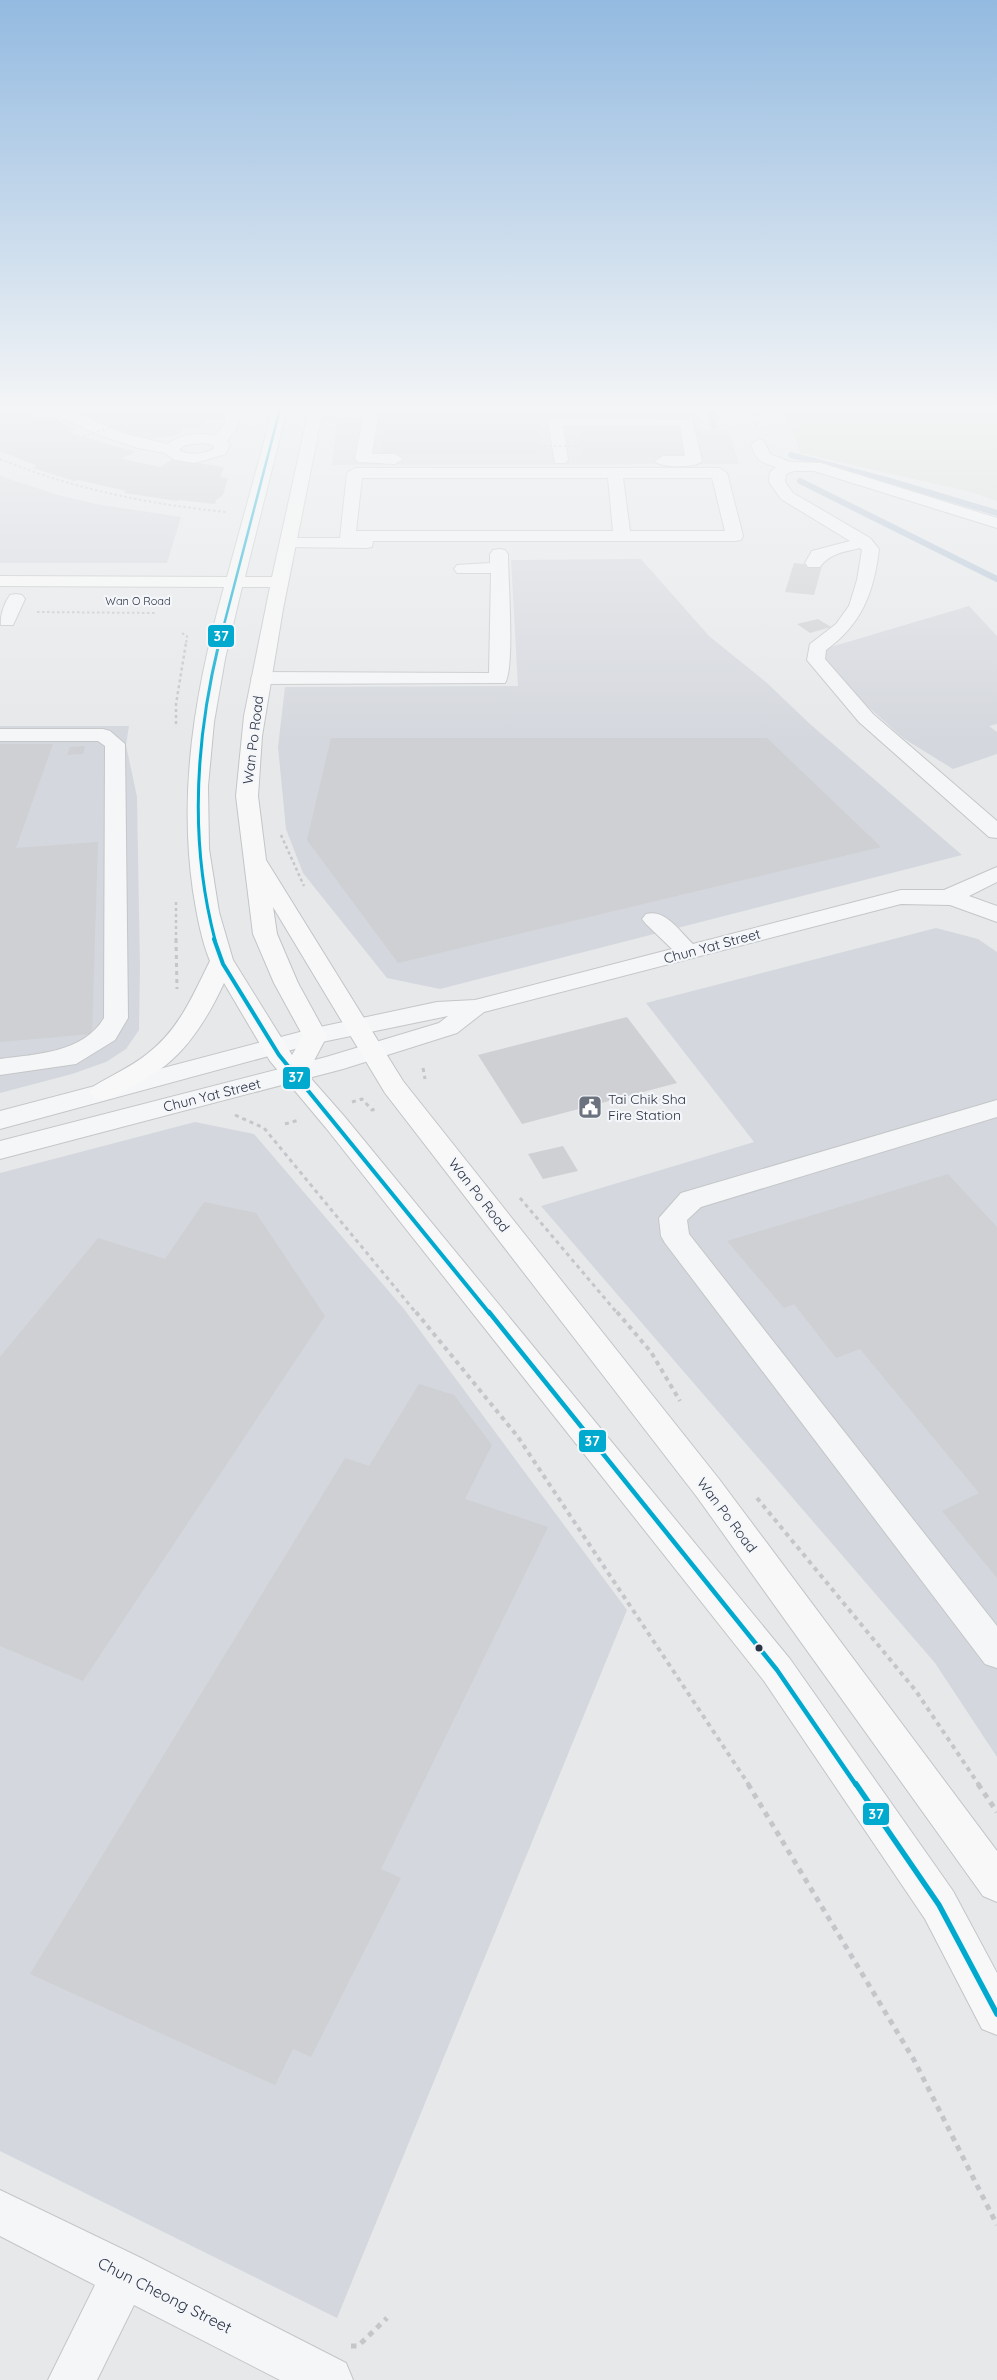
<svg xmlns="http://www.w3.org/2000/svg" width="997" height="2380" viewBox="0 0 997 2380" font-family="Quicksand,sans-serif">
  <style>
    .built { fill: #d4d7dd }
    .green { fill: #d6ded6 }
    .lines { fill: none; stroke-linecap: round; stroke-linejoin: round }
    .stream { stroke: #b4c4d5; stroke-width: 6 }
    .building { fill: #ced0d3 }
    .minor-casing { stroke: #c4c6c8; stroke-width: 2 }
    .major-casing { stroke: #c2c5c8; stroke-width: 2 }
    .path-far4 { stroke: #c5c6ca; stroke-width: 2; stroke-dasharray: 2.5 2.5; stroke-linecap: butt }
    .path-far3 { stroke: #c5c6ca; stroke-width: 2.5; stroke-dasharray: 3 3; stroke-linecap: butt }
    .path-far2 { stroke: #c5c6ca; stroke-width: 3; stroke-dasharray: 4 4; stroke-linecap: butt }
    .path-far1 { stroke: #c5c6ca; stroke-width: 4; stroke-dasharray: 4.5 4.5; stroke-linecap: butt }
    .path { stroke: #c5c6ca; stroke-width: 5; stroke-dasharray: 5.5 5.5; stroke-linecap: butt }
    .minor { fill: #f5f6f7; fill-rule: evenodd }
    .major { fill: #f8f8f8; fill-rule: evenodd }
    .path-bridge { stroke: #c5c6ca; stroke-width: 2; stroke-dasharray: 2.5 2.5; stroke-linecap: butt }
    .bus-1-far4-casing { stroke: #f4f6f9; stroke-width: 5 }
    .bus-1-far3-casing { stroke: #f4f6f9; stroke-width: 6 }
    .bus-1-far2-casing { stroke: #f4f6f9; stroke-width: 8 }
    .bus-1-far1-casing { stroke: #f4f6f9; stroke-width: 8 }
    .bus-1-casing { stroke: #f4f6f9; stroke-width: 9 }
    .bus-1-far4 { stroke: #00a9ce; stroke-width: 2.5 }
    .bus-1-far3 { stroke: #00a9ce; stroke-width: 3 }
    .bus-1-far2 { stroke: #00a9ce; stroke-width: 4 }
    .bus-1-far1 { stroke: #00a9ce; stroke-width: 4.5 }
    .bus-1 { stroke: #00a9ce; stroke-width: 5.5 }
    .bus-dot { fill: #2b3445; stroke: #f4f6f9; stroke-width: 2 }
    .labels { text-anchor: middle; stroke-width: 4.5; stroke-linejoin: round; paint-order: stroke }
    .far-street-label { font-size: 11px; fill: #2b3445; stroke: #f4f6f9 }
    .street-label { font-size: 14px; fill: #2b3445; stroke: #f4f6f9 }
    .poi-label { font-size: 14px; fill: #2b3445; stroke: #f4f6f9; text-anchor: start }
    .near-street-label { font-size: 16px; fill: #2b3445; stroke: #f4f6f9 }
    .line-badge { stroke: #f4f6f9; stroke-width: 2 }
    .badge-label { font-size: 14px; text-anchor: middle; font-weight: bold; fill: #fff }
  </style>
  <rect width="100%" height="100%" fill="#e6e8ea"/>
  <path class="built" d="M338,409H554L555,413L696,414L700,430H729L739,464L332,465Z
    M0,476L58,495L96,504L181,517L167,563H0Z
    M641,559L709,636L767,683L810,724L962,855L440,989L387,978L303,873L286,829L278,747L285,687L518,686L511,560Z
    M969,606L997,636V724L989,726L997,732V754L953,769L903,738L854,694L823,661L824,649Z
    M0,726H129L126,745L137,797L140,967L139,1030L126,1049L106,1062L72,1074L0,1093Z
    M936,928L978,939L997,952V1757L935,1663L541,1206L754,1142L646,1003Z
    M195,1122L254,1134L404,1309L627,1610L337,2318L0,2151V1173Z"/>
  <path class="green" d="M786,409H997V501L971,492L800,453Z"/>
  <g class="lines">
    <path class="stream" d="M710,409L714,426
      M791,455L894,482L997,513
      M800,481L997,579"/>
  </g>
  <path class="building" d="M0,409H21L36,420L51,416L75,430L69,432L74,434L136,452L122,458L132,461L160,467L173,459L223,467L224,468L220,477L228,478L223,495L216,500L215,504L179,500L177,501L124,493L126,491L78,480L74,481L33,468L37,466L0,451Z
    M90,409H221V415H225L224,420H202L200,428H182L180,433L174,436L147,439L129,434L100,420L95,422L81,414L92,411Z
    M387,409H537L539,454H381Z
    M580,424H682L688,457H582Z
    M794,563L822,566L814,595L785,592Z
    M818,619L831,627L810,633L797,624Z
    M331,738H767L881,847L398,963L307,840Z
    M0,744H53L16,848L98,842L92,1034L0,1042Z
    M85,746L83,754L67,755L70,747Z
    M627,1017L677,1083L522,1124L478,1055Z
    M563,1146L578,1171L543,1179L528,1154Z
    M948,1174L997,1227V1578L942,1511L979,1493L860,1349L836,1358L794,1304L784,1308L727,1241Z
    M204,1202L256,1213L325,1316L83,1681L0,1646V1357L98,1238L165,1259Z
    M419,1384L454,1395L492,1445L465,1499L548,1527L381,1869L401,1878L311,2057L293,2049L275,2085L30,1974L345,1458L369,1466Z"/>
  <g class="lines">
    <g class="minor-casing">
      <path id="minor" d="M52,409H69L122,433L167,444C180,435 199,431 214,436L223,427L228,409H242L237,428L227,441L230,444L226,454L195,463L175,460L165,453L138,448L99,435L62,418ZM204,443L214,446V449C203,454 190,456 179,450L185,445Z
        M309,409H379L372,454H395L403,459L395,464L358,462L355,459L363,418L315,416L310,415L308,412Z
        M555,418L692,419L702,461C696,468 661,468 655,461L663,456H685L680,426H563L568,460L565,463H555L548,422Z
        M759,439L764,441L770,454L790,462L821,463L997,518V528L814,471H794L786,474L785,482L793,493L870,538L879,549C874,592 862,624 826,650L825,659L873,714L997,821V838L989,837L859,722L807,660L810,644L836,624L849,606L857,580L862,550L860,548C844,552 830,553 820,567H808L805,563L812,551L850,541L781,499L769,482L770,472L776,467C759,461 757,462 751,444Z
        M355,468H719L727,473L743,536L741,540L735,541H373L372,547L366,548L282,547L280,543L282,539L288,538H340L347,473ZM362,478H608L613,531H356ZM623,478H712L725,531H630Z
        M499,549L505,550L508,554C508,577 515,668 505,683L261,684L254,682L251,678L254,674L261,672L489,673L491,573H457L454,569L457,565L490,563V554L493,550Z
        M16,594L22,595L25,599L13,625H1C0,615 4,604 10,595Z
        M0,729H103L110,731L125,744L128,1018L115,1040L76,1064L0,1075V1059C37,1054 83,1053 104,1018L105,746L98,741H0Z
        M997,867V882L969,896L997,906V922L950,905L901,904L484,1012L457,1033L343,1069L0,1159V1141L326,1057L439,1023L448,1016L317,1043L0,1129V1111L315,1028L437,1002L475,1000L672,949L646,924L642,919L646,914C666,909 679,931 693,944L901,890H944Z
        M997,1100V1117L701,1207L687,1220L689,1234L997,1626V1668L985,1664L665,1243L661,1236L659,1218L681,1193Z
        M0,2190L141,2258L346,2363L353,2380H280L134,2305L97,2380H48L95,2285L0,2236Z"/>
    </g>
    <g class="major-casing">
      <path id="major" d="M273,409H287L245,577H272L309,409H323L283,609L262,736L258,796L266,860L403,1081L719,1479L997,1851V1902L983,1896L697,1497L385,1093L273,907L277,934L298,983L327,1036L307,1074L344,1116L790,1659L953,1891L997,1973V2035L982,2029L925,1919L764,1681L326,1128L270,1061L224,983C210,1013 192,1044 166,1065C149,1078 130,1087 112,1098L103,1100L94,1098L90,1092L94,1086C112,1075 131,1067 147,1054C179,1030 193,995 210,961C201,939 197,915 193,891C178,787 196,687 224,587L0,586V576L227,577ZM242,587H270L244,716L236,796L253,934L274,983L303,1036L292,1055L233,960L219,912L209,849L208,786L214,722L225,659Z"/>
    </g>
    <path class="path-far4" d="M753,409L756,426
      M130,419L134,414L151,409
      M0,459C73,489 148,504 226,512
      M37,612L156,613
      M182,633L187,636L186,644"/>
    <path class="path-far3" d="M176,724V704L186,643
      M281,835L304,886
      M176,902V940"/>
    <path class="path-far2" d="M176,939L177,989
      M423,1068L425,1079
      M352,1102L362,1099L372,1110L378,1108
      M235,1115L264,1128L417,1314
      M285,1124L299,1120
      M520,1198L618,1314"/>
    <path class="path-far1" d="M416,1312L518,1437L749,1785
      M617,1312L651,1352L680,1401
      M757,1498L916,1691L979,1785"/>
    <path class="path" d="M748,1784L914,2060L997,2225
      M978,1784L997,1812
      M351,2346H358L387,2318"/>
    <use href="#minor" class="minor"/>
    <use href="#major" class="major"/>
    <path class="path-bridge" d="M83,437L113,426
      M539,446H582"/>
    <g class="bus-1-far4-casing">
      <path id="bus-1-far4" d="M219,644L280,409"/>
    </g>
    <g class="bus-1-far3-casing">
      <path id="bus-1-far3" d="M215,940C189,841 195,742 219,643"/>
    </g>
    <g class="bus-1-far2-casing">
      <path id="bus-1-far2" d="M214,939L223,964L279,1055L490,1314"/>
    </g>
    <g class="bus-1-far1-casing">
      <path id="bus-1-far1" d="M489,1312L777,1670L856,1785"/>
    </g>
    <g class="bus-1-casing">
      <path id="bus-1" d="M856,1784L939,1905L997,2014"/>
    </g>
    <use href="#bus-1-far4" class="bus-1-far4"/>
    <use href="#bus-1-far3" class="bus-1-far3"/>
    <use href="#bus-1-far2" class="bus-1-far2"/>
    <use href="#bus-1-far1" class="bus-1-far1"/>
    <use href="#bus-1" class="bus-1"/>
  </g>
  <linearGradient id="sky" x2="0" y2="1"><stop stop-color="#93bae0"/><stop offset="0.55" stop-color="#f4f5f6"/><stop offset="1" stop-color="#f4f5f6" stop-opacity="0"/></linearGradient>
  <rect width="997" height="743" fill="url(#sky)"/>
  <defs>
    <g id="civic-square" transform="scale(1.25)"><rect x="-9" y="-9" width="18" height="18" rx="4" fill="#6c737f" stroke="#f4f6f9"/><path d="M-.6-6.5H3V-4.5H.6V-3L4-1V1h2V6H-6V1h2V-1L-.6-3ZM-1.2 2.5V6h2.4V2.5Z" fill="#fff"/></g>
  </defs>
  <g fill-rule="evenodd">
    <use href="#civic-square" x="590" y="1107"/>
  </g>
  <circle class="bus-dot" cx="759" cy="1648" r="4.5"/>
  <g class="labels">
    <g class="far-street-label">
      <text x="138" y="605">Wan O Road</text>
    </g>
    <g class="street-label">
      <text transform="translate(253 740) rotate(-83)" y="5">Wan Po Road</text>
      <text transform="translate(712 946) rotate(-15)" y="5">Chun Yat Street</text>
      <text transform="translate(212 1095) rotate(-14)" y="5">Chun Yat Street</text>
      <text transform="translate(479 1195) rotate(52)" y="5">Wan Po Road</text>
      <text transform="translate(727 1515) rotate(53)" y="5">Wan Po Road</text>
    </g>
    <g class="poi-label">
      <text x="608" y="1104">Tai Chik Sha<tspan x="608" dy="16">Fire Station</tspan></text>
    </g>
    <g class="near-street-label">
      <text transform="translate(165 2295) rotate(27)" y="6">Chun Cheong Street</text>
    </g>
  </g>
  <g class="line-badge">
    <rect x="207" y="624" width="28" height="24" rx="5" fill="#00a9ce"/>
    <rect x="282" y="1066" width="29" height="24" rx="5" fill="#00a9ce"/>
    <rect x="578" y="1429" width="29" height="24" rx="5" fill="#00a9ce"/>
    <rect x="862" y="1802" width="28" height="24" rx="5" fill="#00a9ce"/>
  </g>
  <g class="badge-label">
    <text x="221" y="641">37</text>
    <text x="296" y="1082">37</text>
    <text x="592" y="1446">37</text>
    <text x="876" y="1819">37</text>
  </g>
</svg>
